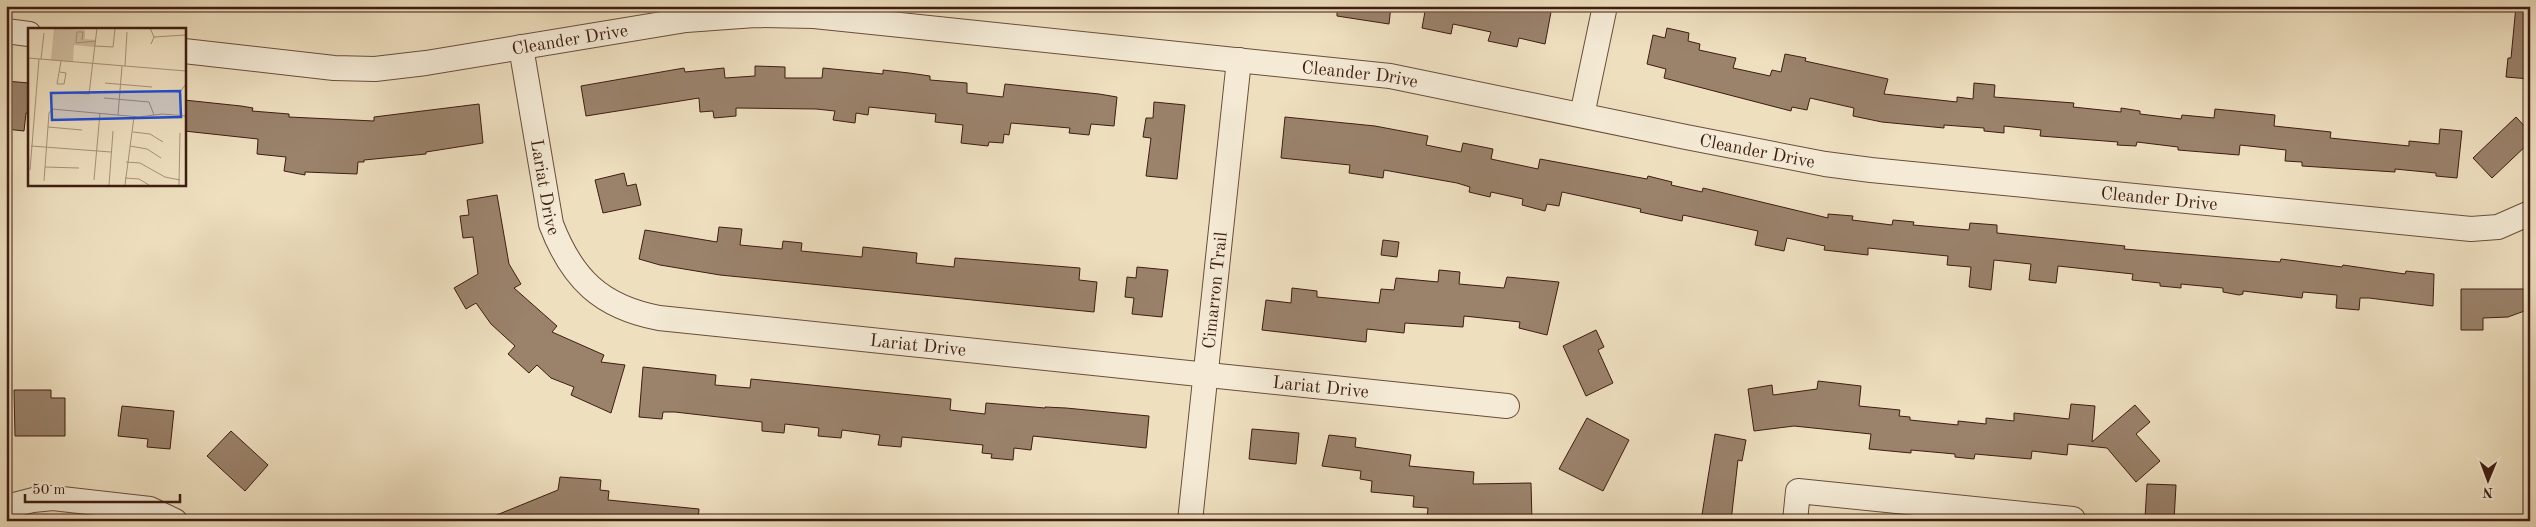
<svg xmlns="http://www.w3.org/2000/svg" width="2536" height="527" viewBox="0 0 2536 527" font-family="'Old Standard TT',serif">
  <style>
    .building { fill: #9a826b; stroke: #3e1d11 }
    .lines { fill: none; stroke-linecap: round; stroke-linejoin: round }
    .minor-casing { stroke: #6a4e3c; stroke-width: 26 }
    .minor { stroke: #f4ead5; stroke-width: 24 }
    .labels { text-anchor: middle; stroke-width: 4; stroke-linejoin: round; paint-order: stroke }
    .street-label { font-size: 18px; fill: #3e1d11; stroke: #f4ead5 }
    .inset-road { fill: none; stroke: #a89179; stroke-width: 1 }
    .view { fill: #1d4ed8; fill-opacity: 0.15; stroke: #1d4ed8; stroke-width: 2.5 }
    .inset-edge { fill: none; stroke: #3e1d11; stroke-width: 2.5 }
  </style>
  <rect width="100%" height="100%" fill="#eedfbf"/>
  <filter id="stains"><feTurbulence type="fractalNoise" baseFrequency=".004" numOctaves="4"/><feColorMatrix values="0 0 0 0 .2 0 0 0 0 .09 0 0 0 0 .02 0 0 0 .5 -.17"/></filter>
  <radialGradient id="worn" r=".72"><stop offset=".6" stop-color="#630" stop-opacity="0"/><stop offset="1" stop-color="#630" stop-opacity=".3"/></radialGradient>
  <path class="building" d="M1337,6H1391L1389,24L1337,16Z
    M1426,6H1525L1551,12L1545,44L1519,38L1517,47L1488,41L1491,32L1453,24L1451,34L1422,28Z
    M2516,6H2530V79L2506,77L2508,58H2511Z
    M1667,28L1689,33L1688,41L1700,44L1699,50L1736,58L1733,68L1770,76L1772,70L1781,72L1785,54L1806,58L1805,61L1888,79L1884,94L1957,102V97L1973,99L1974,83L1995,85L1994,97L2074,103L2073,107L2121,112V108L2140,111V114L2181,119L2182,115L2214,118L2215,109L2275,115L2274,126L2331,132L2330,138L2409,146V141L2439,144L2440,129L2462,131L2457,178L2436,176V173L2395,169V172L2302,166V162L2285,161L2286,150L2240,145L2239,155L2178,150V147L2137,142L2136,146L2117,145L2118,142L2040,136L2041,130L2004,126V133L1984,131V128L1944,125V128L1882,122L1853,116L1854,108L1810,98L1807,110L1792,107L1791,111L1664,78L1666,69L1647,64L1653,35L1665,38Z
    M755,66L785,67V78H822L823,68L883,74V70L909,73L930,76V80L967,83V93L1003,97L1005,84L1099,94L1117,97L1114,126L1091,124L1089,135L1069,133L1070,128L1011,123L1009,135L1004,134L1003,143L989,142L988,146L961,143L963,125L935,122L936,114L869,107L868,115L856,113L855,123L833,120L835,111L816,109L736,108V116L714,118L713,111L700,112L699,98L586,116L581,86L684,68L685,72L724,68L725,78L755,76Z
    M6,81L29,83V113H26L24,131L6,129Z
    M184,100L241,106L253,108L252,111L289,114V117L374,121V117L479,104L483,143L426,152V154L364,160V162H358L357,174L305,172V175L284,171L286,157L257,154L258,139L184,131Z
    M1154,102L1185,105L1177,179L1146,176L1151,138L1143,137L1146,118H1153Z
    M1285,117L1375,126L1428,136L1426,145L1461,152L1463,143L1493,149L1491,159L1538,169L1540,159L1647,179L1648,176L1672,182L1671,185L1702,192L1703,188L1828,218V214L1853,216L1852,220L1892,225L1893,220L1914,222L1913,225L1969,230L1970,223L1997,225V233L2125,246L2124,249L2280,262L2281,259L2342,267L2343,265L2405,274L2406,271L2434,274L2433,306L2369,298H2360L2359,310L2336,308L2337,295L2303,292L2302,298L2243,291V294L2239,295L2223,292V288L2181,284V288L2160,286V283L2132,280L2133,274L2058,266L2056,283L2029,280L2031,264L1994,260L1991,290L1969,287L1971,267L1947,265L1948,256L1868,248V255L1824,250L1825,246L1787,238L1784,251L1755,245L1758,231L1683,215L1682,221L1640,212L1641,209L1562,192L1559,206L1547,204L1545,211L1522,205L1523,199L1491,192L1490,197L1469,192L1470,187L1457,183L1384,170L1383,178L1349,173L1350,165L1281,158Z
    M2516,117L2530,132V142L2492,178L2473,158Z
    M624,173L627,186L636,184L641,205L603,213L595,180Z
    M497,195L509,264L521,284L514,288L557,326L552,332L604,355L601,362L625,365L611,413L571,395L574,387L551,378L537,365L529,373L508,354L515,346L491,324L476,303L466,309L454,288L478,274L473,237L463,238L460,216L469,215L467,200Z
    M719,227L742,229L740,245L782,249L783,241L802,243L801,251L862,257L863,247L917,253L916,263L954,267L955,258L1080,268L1079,280L1097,282L1094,312L720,275L660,265L639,259L645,230L717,242Z
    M1383,240L1399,242L1397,257L1381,255Z
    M1137,267L1168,270L1162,317L1132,314L1134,298L1125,297L1127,277L1136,278Z
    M1439,270L1460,272L1459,284L1504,288L1507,277L1559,282L1547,335L1519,328L1520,322L1464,316L1463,327L1405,323L1404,333L1367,329L1366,342L1262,330L1266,300L1291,303L1292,288L1317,291V297L1379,303L1381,289L1394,290L1396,278L1438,282Z
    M2461,289H2530V309L2508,317L2483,318V330H2461Z
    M1596,330L1604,347L1598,350L1613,383L1586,396L1563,346Z
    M643,367L716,375L715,385L750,388L751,379L951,399L950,410L985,414L986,403L1045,408V407L1066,408L1149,416L1146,448L1033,436L1031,450L1014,448L1013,460L991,458L992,454L982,453L983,445L902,437L901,447L878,445L880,435L842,430L841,438L818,436L819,428L785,424L784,433L762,431V422L675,412H663L662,419L639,417Z
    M1818,381L1861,386L1859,406L1900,410L1899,416L1910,417V420L1958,425V421L1986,424V418L2014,421V413L2069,419L2071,404L2095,406L2092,442L2135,405L2150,422L2136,434L2160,461L2136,482L2107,448L2068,444L2067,455L2032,451L2031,459L1975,454L1974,459L1955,457V454L1911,450V453L1869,449L1871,434L1794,426L1754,431L1748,389L1772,385L1773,395L1817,389Z
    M14,390H51V398H65V436H15Z
    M122,406L174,411L170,449L147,447L148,439L118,436Z
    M1587,418L1629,440L1603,491L1559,469Z
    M1252,429L1299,433L1296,464L1249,459Z
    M231,431L268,465L245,491L207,456Z
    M1715,434L1746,440L1742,461L1738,460L1731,521H1701Z
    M1329,435L1356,438L1355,447L1411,455L1409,466L1474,472L1473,484L1531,483L1532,521H1471L1427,517L1428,508L1413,507L1414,496L1371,492L1372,481L1360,479L1361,471L1322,466Z
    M560,477L601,480L600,490L609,491L608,500L699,509L698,521H482L558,490Z
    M2147,484L2176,485L2174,521L2145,519Z"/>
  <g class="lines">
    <g class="minor-casing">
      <g id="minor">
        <path d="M6,31L29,34"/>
        <path id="s1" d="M521,47L551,224C572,279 601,307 659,318L1507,406"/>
        <path id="s2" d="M184,51L334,68L375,69L426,63L686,20L755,15L814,16L1390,76L1686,137L1825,164L1871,170L2471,229L2498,227L2530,213"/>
        <path d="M1582,115L1605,6"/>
        <path d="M6,507L33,500L53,498L150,509L175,521"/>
        <path id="s3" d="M1190,521L1239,60"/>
        <path d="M1795,521L1798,491L2073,519"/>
      </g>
    </g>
    <use href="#minor" class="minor"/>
  </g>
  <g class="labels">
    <g class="street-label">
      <text dy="6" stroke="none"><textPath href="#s2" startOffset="389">Cleander Drive</textPath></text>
      <text dy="6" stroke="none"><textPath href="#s2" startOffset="1184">Cleander Drive</textPath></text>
      <text dy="6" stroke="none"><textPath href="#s2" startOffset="1589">Cleander Drive</textPath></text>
      <text dy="6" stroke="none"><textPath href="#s1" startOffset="142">Lariat Drive</textPath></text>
      <text dy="6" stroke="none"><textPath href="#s2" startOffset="1994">Cleander Drive</textPath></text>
      <text dy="6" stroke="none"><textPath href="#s3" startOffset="232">Cimarron Trail</textPath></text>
      <text dy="6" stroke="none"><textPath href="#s1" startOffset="591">Lariat Drive</textPath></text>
      <text dy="6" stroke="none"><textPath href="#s1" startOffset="996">Lariat Drive</textPath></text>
    </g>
  </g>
  <g transform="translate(28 28)">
    <rect width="158" height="158" fill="#eedfbf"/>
    <path d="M26,0L57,2V11L68,12L67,19L46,17L45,34L23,32Z" fill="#d0bea1"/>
    <path class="inset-road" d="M122,0L126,9L123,16M126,9L157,7M54,12L55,4H49L48,15L68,13M67,18L85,19L87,1M0,30L158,43M13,31L16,5M97,38L99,4M32,44L38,45L36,56H29L33,33M77,55L124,59M143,63L152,64L158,56M47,65L61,66L69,0M76,70L121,74L126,87M90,87L94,38M20,99L54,102M105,104L122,106L135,114M3,118L83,124M102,118L119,121L133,130M98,134L112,135L137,149L152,152M17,139L51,140M2,142L11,31M97,150L111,151L121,157M66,152L72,85M16,153L21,85L24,81L111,89L134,86L158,88M81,157L85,103M97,157L106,89M151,157L152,105"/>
    <path class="view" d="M152,63L153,89L24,92L23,65Z"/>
    <rect width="158" height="158" class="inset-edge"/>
  </g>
  <rect width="2536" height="527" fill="none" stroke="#eedfbf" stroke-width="25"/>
  <rect x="8" y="8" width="2521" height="512" fill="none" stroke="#3e1d11" stroke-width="2.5"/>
  <rect x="12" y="12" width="2511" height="502" fill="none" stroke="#3e1d11"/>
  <g transform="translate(2488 480) rotate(181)" stroke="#f4ead5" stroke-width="4" paint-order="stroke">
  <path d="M0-4L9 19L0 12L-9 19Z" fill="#3e1d11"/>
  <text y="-8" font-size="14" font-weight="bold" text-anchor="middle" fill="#3e1d11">N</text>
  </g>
  <path d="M25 494v8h155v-8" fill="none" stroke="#3e1d11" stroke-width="2.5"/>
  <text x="32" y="494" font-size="15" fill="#3e1d11" stroke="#f4ead5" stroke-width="4" paint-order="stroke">50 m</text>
  <rect width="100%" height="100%" filter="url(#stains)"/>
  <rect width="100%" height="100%" fill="url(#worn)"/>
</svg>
